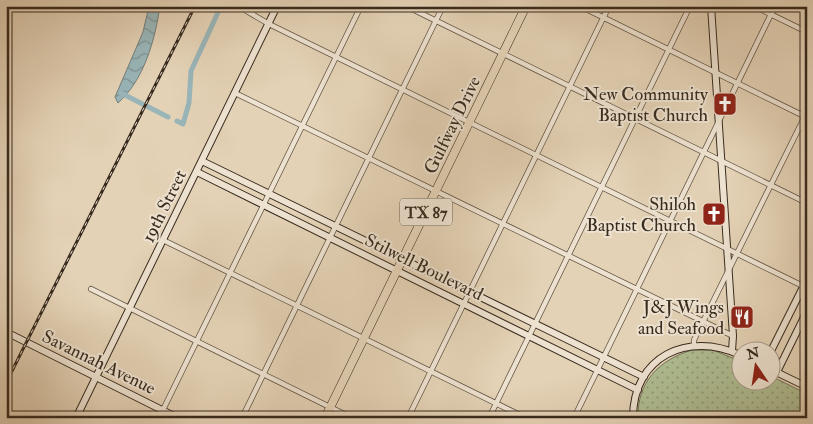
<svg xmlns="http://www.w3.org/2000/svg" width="813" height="424" viewBox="0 0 813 424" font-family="'IM FELL Double Pica',serif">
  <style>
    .park { fill: url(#park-dots); stroke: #747458 }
    .water { fill: url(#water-waves); stroke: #727e7a }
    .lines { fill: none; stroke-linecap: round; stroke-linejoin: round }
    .canal { stroke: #99b5b8; stroke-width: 5 }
    .street-casing { stroke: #635544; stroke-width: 6 }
    .secondary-casing { stroke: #382b1e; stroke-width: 8 }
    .primary-casing { stroke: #382b1e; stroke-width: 9 }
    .street { stroke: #ede2d0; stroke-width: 4.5 }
    .secondary { stroke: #ede2d0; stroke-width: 6 }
    .primary { stroke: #e4d2b6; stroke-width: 8 }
    .rail-casing { stroke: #382b1e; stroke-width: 3 }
    .rail { stroke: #ede2d0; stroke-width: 1; stroke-dasharray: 4; stroke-linecap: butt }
    .labels { text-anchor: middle; stroke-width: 4; stroke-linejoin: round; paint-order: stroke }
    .shield { fill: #ede2d0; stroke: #6e6253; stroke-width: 1 }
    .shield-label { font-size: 16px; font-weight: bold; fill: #382b1e }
    .poi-label { font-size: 18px; fill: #382b1e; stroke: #ede2d0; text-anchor: end }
    .street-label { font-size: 18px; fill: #382b1e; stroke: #ede2d0 }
  </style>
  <defs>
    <pattern id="park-dots" width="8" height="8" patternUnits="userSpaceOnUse" patternTransform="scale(1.25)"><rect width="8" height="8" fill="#afbd92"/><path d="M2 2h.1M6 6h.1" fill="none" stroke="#8f9a77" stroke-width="1.8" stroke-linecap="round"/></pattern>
    <pattern id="water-waves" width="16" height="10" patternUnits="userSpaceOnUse" patternTransform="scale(1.25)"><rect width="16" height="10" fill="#99b5b8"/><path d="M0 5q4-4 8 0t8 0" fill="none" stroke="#7e9395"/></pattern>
  </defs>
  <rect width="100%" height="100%" fill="#e4d2b6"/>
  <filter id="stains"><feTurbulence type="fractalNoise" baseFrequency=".004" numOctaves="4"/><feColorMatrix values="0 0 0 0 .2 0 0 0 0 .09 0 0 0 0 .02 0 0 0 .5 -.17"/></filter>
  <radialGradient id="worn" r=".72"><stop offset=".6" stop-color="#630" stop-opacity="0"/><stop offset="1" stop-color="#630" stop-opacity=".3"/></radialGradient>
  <path class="park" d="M692,350H713L740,361V382H770L771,376L807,394V418H638C637,382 659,360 692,350Z"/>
  <path class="water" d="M149,6H160C155,40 144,80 118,103L115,97L143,32Z"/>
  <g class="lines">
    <path class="canal" d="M121,93L168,117
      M177,121L183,124L189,103L191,71L221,6"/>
    <g class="street-casing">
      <path id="street" d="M238,6L269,24L807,288
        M406,6L807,203
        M580,6L806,117
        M754,6L807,32
        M235,93L733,336
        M163,240L526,418
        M91,289L352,418
        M694,345V340L807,112
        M159,418L361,6
        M242,418L443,6
        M408,418L609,6
        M489,418L690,6
        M574,418L775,6"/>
    </g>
    <g class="secondary-casing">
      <path id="secondary" d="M711,6L733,336L732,351
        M202,161L644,377
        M197,172L638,390
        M6,332L178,418
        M770,353L807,279
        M770,369L807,387
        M777,372L807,311
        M76,418L277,6
        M633,418C633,356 688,331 740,355"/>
    </g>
    <g class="primary-casing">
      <path id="primary" d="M325,418L526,6"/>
    </g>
    <use href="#street" class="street"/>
    <use href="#secondary" class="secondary"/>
    <use href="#primary" class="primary"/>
    <g class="rail-casing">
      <path id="rail" d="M6,383L195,6"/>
    </g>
    <use href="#rail" class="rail"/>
  </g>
  <defs>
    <g id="church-square" transform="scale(1.25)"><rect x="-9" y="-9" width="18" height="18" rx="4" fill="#8f2418" stroke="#ede2d0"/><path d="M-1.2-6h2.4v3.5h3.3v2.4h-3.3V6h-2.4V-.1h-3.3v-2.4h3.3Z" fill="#fff"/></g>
    <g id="restaurant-square" transform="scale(1.25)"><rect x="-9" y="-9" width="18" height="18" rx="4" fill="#8f2418" stroke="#ede2d0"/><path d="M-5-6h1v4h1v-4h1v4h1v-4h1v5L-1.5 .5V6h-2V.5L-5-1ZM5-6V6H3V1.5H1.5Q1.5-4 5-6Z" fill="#fff"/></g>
  </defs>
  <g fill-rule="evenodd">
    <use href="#church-square" x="725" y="104"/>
    <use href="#church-square" x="714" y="214"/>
    <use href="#restaurant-square" x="742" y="317"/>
  </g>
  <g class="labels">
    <rect class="shield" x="400" y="198.5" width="52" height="27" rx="4"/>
    <g class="shield-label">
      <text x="426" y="218">TX 87</text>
    </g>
    <g class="poi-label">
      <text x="708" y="100">New Community<tspan x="708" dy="21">Baptist Church</tspan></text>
      <text x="696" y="210">Shiloh<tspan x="696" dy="21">Baptist Church</tspan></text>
      <text x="724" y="313">J&amp;J Wings<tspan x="724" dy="21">and Seafood</tspan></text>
    </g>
    <g class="street-label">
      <text transform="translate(452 125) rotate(-64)" y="6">Gulfway Drive</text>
      <text transform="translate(164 206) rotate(-64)" y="6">19th Street</text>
      <text transform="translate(424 267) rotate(26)" y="6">Stilwell Boulevard</text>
      <text transform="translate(99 362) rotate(26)" y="6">Savannah Avenue</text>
    </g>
  </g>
  <rect width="813" height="424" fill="none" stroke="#e4d2b6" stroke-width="25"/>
  <rect x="8" y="8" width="798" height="409" fill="none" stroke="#382b1e" stroke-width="2.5"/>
  <rect x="12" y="12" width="788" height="399" fill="none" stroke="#382b1e"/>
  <g transform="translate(756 366) rotate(347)"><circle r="24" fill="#ede2d0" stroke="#a59989"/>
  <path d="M0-4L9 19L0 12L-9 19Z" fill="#8f2418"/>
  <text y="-8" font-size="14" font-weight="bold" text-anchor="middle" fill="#382b1e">N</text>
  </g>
  <rect width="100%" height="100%" filter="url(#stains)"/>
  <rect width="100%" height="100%" fill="url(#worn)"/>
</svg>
